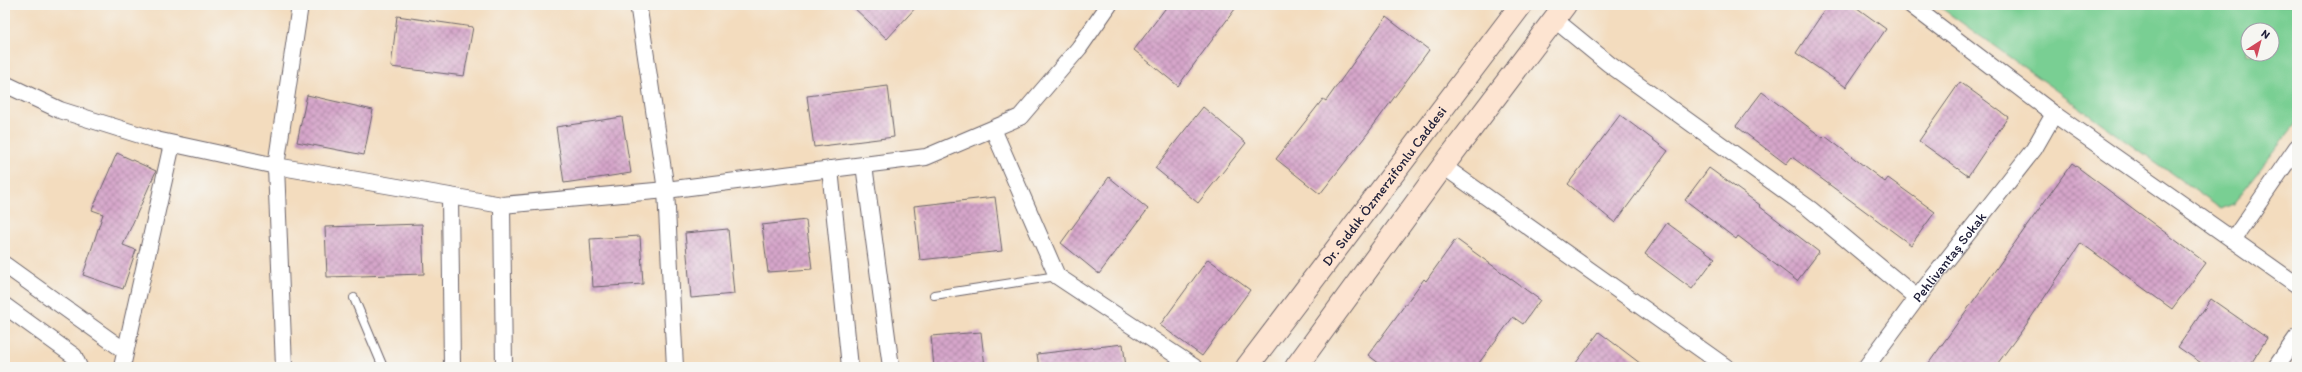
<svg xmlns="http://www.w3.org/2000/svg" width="2302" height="372" viewBox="0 0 2302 372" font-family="Itim,sans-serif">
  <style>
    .green { fill: #79cf93; stroke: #4e7867; fill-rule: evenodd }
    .building { fill: url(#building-cross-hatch) }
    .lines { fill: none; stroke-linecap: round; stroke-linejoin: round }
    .service-casing { stroke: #6b6369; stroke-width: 10 }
    .minor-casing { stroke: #6b6369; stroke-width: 18 }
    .secondary-casing { stroke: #6b6369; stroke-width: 24 }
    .service { stroke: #fff; stroke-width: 8 }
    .minor { stroke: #fff; stroke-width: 16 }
    .secondary { stroke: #fde4d1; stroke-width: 22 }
    .labels { text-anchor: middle; stroke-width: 3.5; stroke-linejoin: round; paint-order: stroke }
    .street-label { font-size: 14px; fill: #22223b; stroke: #f6f6f2 }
  </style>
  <defs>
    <pattern id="building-cross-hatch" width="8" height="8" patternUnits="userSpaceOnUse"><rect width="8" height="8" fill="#d6a6ca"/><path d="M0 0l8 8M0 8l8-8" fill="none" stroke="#ad87a5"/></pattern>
  </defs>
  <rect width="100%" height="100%" fill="#f6f6f2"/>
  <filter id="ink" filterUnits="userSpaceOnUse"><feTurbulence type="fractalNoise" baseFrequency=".025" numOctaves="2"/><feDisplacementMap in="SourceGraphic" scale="8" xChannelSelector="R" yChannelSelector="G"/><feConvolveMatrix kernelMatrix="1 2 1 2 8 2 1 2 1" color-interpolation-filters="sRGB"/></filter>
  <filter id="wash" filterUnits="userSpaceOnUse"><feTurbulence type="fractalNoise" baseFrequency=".012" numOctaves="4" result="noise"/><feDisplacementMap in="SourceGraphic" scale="16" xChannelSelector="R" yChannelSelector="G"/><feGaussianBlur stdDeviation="0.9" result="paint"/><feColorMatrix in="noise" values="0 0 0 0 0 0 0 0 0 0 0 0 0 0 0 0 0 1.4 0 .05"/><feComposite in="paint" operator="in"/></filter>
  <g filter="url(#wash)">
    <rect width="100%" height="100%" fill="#f3dcbe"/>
    <path class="green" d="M1937,5H2297V122L2233,204L2221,209ZM2248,30H2272V54H2248Z"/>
    <g id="blocks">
      <path class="building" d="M851,5H918L887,39Z
        M1168,5H1238L1178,86L1134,50Z
        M1828,5H1853L1886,29L1846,87L1796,53Z
        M397,16L473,27L464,76L391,67Z
        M1386,17L1429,50L1368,133L1320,194L1276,159L1323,99L1326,101Z
        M1960,82L2008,117L1968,176L1919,141Z
        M888,86L894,137L814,147L807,96Z
        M1762,92L1823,138L1825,136L1885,182L1888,178L1935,212L1911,245L1792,157L1786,164L1736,126Z
        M307,95L373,110L364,155L297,142Z
        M1203,107L1246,143L1198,203L1155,168Z
        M1620,115L1668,151L1615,223L1568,184Z
        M622,117L631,173L564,183L556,127Z
        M117,153L156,171L123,245L136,250L123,289L83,275L103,214L92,210Z
        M2072,163L2206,263L2172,309L2081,243L2026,325L1995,367H1926Z
        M1709,168L1760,205L1759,206L1819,252L1797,281L1738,236L1736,239L1685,200Z
        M1109,177L1148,209L1099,274L1061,243Z
        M995,197L1002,251L920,260L914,206Z
        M806,220L812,269L768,272L762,225Z
        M1667,223L1715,258L1692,289L1645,254Z
        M422,224L424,274L327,277L325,227Z
        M728,229L734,294L691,298L685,233Z
        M640,236L643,284L593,287L590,239Z
        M1456,239L1540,300L1523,324L1513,317L1476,367H1384L1368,355L1424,279L1426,281Z
        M1208,259L1250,290L1202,356L1160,325Z
        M2211,299L2267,338L2249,367H2207L2178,347Z
        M981,332L985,367H934L931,336Z
        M1599,332L1645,367H1573Z
        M1123,344L1126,367H1039L1037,354Z"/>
    </g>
  </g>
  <g filter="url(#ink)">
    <use href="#blocks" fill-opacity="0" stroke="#6b6369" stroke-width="1"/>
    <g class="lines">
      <g class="service-casing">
        <path id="service" d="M934,295L1057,276
          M354,298L383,367"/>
      </g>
      <g class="minor-casing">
        <g id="minor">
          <path d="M641,5L639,10L666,190L675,367"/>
          <path d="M1911,5L2054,114"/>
          <path d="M1554,19L1609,64L1810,209L1917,298"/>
          <path d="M5,84L60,110L156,140L276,166L502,205L666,190L926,157L1020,117L1079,48L1109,5"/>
          <path d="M993,129L1057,276L1194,367"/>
          <path d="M864,165L891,367"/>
          <path d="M1443,166L1726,367"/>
          <path d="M830,169L850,367"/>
          <path d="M450,196L452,367"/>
          <path d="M502,205L504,367"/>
          <path d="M2233,240L2297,147"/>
          <path d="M5,265L125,351"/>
          <path d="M5,306L74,356L79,367"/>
          <path d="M122,367L172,144"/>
          <path d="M284,367L276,166L300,5"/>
          <path id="s1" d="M1866,367L1917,298L2034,149L2054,114L2297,285"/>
          <path d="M2276,367L2297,337"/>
        </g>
      </g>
      <g class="secondary-casing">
        <g id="secondary">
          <path id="s2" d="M1247,367L1521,5"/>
          <path d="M1296,367L1443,166L1565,5"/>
        </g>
      </g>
      <use href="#service" class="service"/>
      <use href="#minor" class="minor"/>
      <use href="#secondary" class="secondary"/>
    </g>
  </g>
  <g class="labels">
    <g class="street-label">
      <text dy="5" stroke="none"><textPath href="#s2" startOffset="227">Dr. Sıddık Özmerzifonlu Caddesi</textPath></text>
      <text dy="5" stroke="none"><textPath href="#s1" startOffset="138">Pehlivantaş Sokak</textPath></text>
    </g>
  </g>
  <rect width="2302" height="372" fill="none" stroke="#f6f6f2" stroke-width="20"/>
  <g transform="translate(2260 42) rotate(36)"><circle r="19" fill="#f6f6f2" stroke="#a1a1a9"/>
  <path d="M0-3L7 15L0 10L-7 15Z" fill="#d1495b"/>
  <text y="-6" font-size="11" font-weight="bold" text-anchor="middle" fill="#22223b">N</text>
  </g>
</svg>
